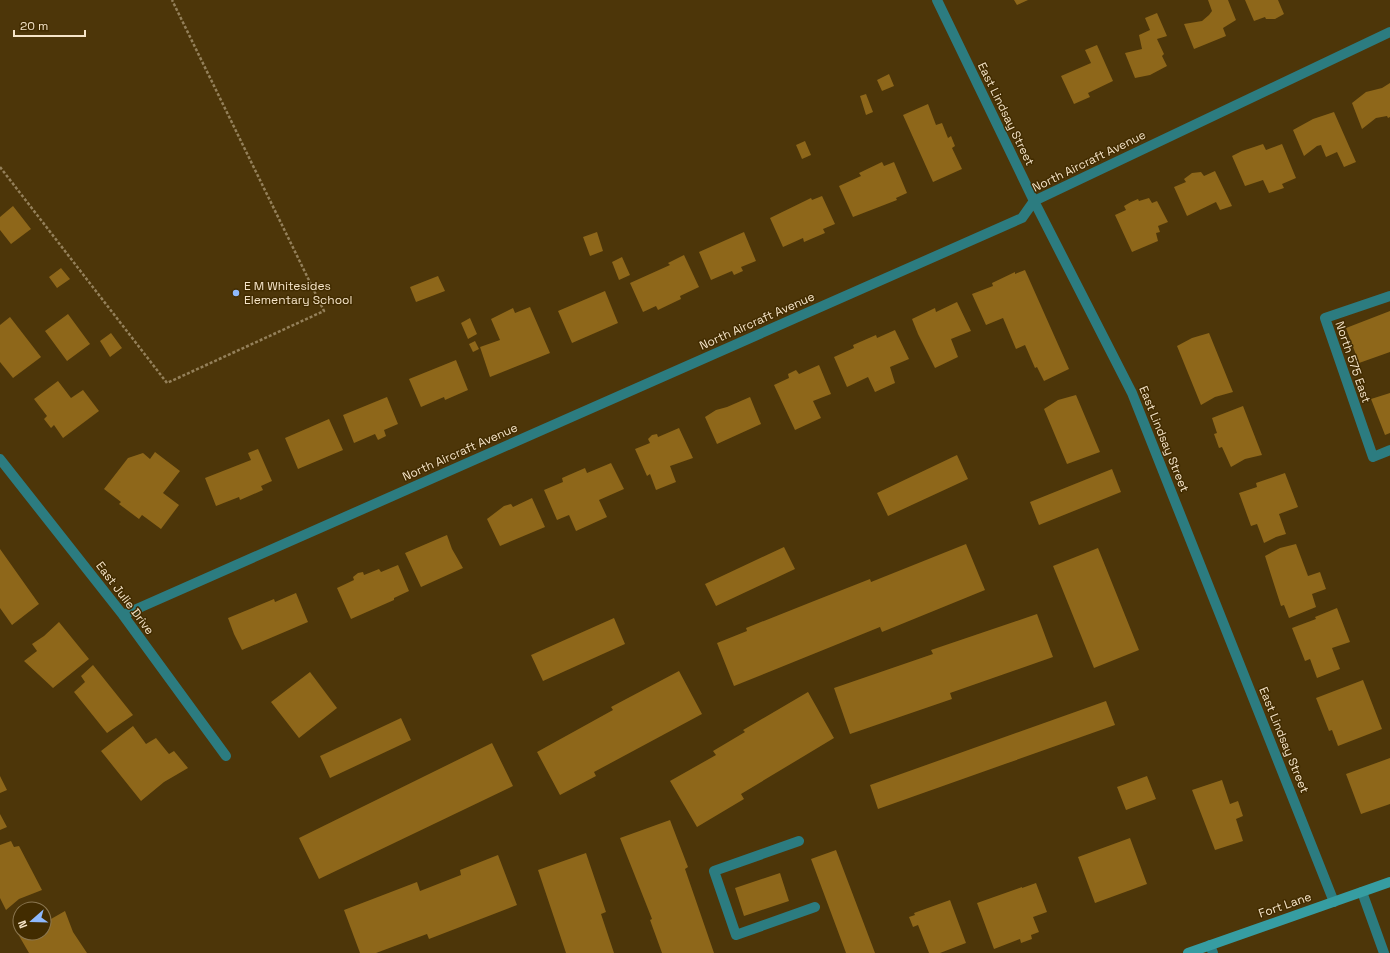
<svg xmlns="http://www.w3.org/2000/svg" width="1390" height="953" viewBox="0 0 1390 953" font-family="'Space Grotesk',sans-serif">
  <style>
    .building { fill: #8e671a }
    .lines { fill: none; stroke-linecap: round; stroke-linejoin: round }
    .path { stroke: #94805a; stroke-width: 2.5; stroke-dasharray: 3 2; stroke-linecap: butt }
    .lane { stroke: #2c7c80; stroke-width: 10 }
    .street { stroke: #2c7c80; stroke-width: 10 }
    .secondary { stroke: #369da2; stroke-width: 10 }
    .poi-dot { fill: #8eb9fd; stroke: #422c00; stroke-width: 1.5 }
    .labels { text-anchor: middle; stroke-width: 3; stroke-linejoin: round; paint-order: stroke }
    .street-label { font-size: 12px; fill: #f5e4c8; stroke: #422c00 }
    .poi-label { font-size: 12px; fill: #f5e4c8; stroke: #422c00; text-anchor: start }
  </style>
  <rect width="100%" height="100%" fill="#4d3609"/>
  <path class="building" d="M1014,0H1028L1017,5Z
    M1208,0H1228L1236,20L1223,28L1226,36L1194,49L1184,24L1202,21L1209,15L1212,11Z
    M1245,0H1278L1284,14L1275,19H1266L1265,17L1254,21Z
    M1157,13L1167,36L1157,39L1164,54L1162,56L1167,66L1150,75L1135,78L1125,53L1142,49L1139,35L1150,30L1145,18Z
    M1097,45L1113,81L1088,93L1090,97L1074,104L1061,76L1091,63L1085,50Z
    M889,74L894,86L882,91L877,80Z
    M1390,83V117L1388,118L1387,116L1376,118L1362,129L1352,103L1366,92L1382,88Z
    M866,94L873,112L866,115L860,96Z
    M928,104L936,125L942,123L948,138L951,136L955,146L952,148L962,169L933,182L903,115Z
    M1334,112L1356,162L1344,167L1337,152L1326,157L1321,145L1317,146L1304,156L1293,130L1313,119Z
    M805,141L811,155L802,159L796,145Z
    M1263,144L1266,150L1282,144L1296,178L1282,184L1284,188L1269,193L1263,180L1245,186L1232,156L1242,151Z
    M882,162L884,166L894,162L907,193L896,198L897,200L853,217L839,186L861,176L859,173Z
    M1215,171L1232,206L1220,210L1216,202L1187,216L1174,187L1186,182L1184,179L1192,173L1201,172L1204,176Z
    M822,196L835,224L823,229L825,233L804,242L803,238L783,247L770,218L811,198L812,200Z
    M1149,198L1152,203L1157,201L1168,222L1158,226L1160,232L1156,233L1158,241L1132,252L1115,215L1126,210L1124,206L1131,202L1138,199L1139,201Z
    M13,206L31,229L11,244L0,230V217Z
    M597,232L603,251L590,256L583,237Z
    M744,232L756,261L741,267L743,271L734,275L732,271L711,280L699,252Z
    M684,255L699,287L680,296L681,299L658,310L656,306L643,312L630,283L670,265L668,263Z
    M622,257L630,275L619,280L612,262Z
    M61,268L70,279L57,288L49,277Z
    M1025,270L1069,369L1044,381L1037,367L1035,368L1025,345L1016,349L1003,318L986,325L972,294L993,286L992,283L1015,272V274Z
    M438,276L445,291L416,302L410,287Z
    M605,291L618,323L572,343L558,311Z
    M957,302L971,331L951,339L958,357L935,368L918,334L912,319L935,308L936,312Z
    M530,307L550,353L490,377L480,347L500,340L491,319L513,308L515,313Z
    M1390,311V352L1359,363L1346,328Z
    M68,314L90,344L67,361L45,331Z
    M10,317L41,357L13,378L0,362V325Z
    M470,318L477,334L468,339L461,323Z
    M895,330L909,359L890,367L895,383L875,392L868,377L847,387L834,357L854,348L853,345L876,335L877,338Z
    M111,333L122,348L110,357L100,341Z
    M1209,333L1233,392L1215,397L1201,405L1177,346L1192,338Z
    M475,341L479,349L473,352L469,344Z
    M456,360L468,390L445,400L444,397L421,407L409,379Z
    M819,365L831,394L813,401L821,418L795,430L774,385L789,378L788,374L796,370L799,374Z
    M58,381L71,398L83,390L99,411L63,438L54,425L51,428L44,419L47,416L34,399Z
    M1390,393V433L1385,435L1371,399Z
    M1076,395L1100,452L1067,464L1044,409L1058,400Z
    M387,397L398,424L384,430L386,436L378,440L375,434L354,443L343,415Z
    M750,397L761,424L717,444L705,417L716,410L727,407Z
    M1243,406L1262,455L1245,459L1231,467L1222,447L1219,448L1214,434L1217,433L1212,418Z
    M329,419L343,450L298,469L285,438Z
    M679,428L693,458L670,466L676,482L656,490L650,474L647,476L635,449L650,443L648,439L652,435L657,434L658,437Z
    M258,449L272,481L261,486L263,490L240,500L239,497L216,506L205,478L251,460L248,453Z
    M155,452L180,471L163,493L179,505L161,529L142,515L139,519L119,504L121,502L104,489L128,458L143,453L150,459Z
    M957,455L968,479L888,516L877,493Z
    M611,463L624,489L599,500L607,517L576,531L569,515L557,520L544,490L563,482L562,478L585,468L587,473Z
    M1112,469L1121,492L1039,525L1030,502Z
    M1285,473L1298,507L1279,514L1286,534L1276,537L1264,543L1257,524L1251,526L1239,493L1257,487L1256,483Z
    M532,498L545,527L500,546L487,519L504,506L511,504L513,507Z
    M447,535L452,549L463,568L421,587L405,553Z
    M966,544L985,590L882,632L880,627L734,686L717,643L747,631L746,628L814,601L870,579L871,582Z
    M1296,544L1308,576L1320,572L1326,589L1312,594L1316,607L1289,618L1284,605L1281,606L1265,556L1280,548Z
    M784,547L795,569L716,606L705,584Z
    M1098,548L1139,650L1094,668L1053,566Z
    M0,549L39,604L12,625L0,608Z
    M398,565L409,591L394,598V600L351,619L337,588L354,580L353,577L358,573L363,572L364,575L379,569L381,572Z
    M296,593L308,622L242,650L234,634L228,618L274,599L275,602Z
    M1337,608L1350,642L1332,648L1340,669L1317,678L1310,659L1305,661L1292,628L1316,619L1315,617Z
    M1037,614L1053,657L950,693L952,699L850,734L834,688L933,654L931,650Z
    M614,618L625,644L543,681L531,655Z
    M59,622L89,659L53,688L24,661L37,651L32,644L44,636Z
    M93,665L133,715L107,733L74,692L85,682L81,676Z
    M679,671L702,714L594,772L596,776L560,795L537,752L613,710L611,707Z
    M310,672L337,708L299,738L271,702Z
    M1363,680L1382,729L1338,746L1332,730L1329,731L1316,698Z
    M808,692L834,738L741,794L744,799L697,827L670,781L716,755L713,751L745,732L743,730Z
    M1106,701L1115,725L878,809L870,785Z
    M401,718L411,740L330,778L320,756Z
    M133,726L146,744L156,738L169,754L174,751L188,768L164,782L141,801L101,751Z
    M492,743L513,786L319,879L299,838Z
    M1390,758V804L1361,814L1346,774Z
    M0,776L7,790L0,793Z
    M1147,776L1156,799L1126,810L1117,787Z
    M1222,780L1230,804L1238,801L1243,816L1236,819L1243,841L1215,850L1192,790Z
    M0,814L7,827L0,830Z
    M670,820L688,867L685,869L714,953H662L650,920L652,919L620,838Z
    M1130,838L1147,884L1095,903L1078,857Z
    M11,841L14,847L19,846L42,890L19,899L6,910L0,898V845Z
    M836,850L875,953H846L811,859Z
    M586,853L606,912L601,914L614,953H566L538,870Z
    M498,855L517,905L429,939L427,934L376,953H360L344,910L417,882L420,891L461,875L460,870Z
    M780,873L789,901L744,916L735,888Z
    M1036,883L1047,912L1033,917L1039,932L1031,935L1032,939L1021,943L1020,939L994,949L977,903L1022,887V888Z
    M950,900L966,943L940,953H929L918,925L913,927L909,917L915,915L914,913Z
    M65,911L73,932L87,953H29L18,934L44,933V919L50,917L51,919Z"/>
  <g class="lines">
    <path class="path" d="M0,167L167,383L324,311L172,0"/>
    <path class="lane" d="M799,841L714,871L736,935L815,907
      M1362,892L1384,953
      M1210,945L1213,953"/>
    <path class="street" d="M937,0L1034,201L1132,393L1334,902
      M1390,296L1325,318L1373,457L1390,450
      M0,459L123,615L226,756
      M123,615L1022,218L1034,201L1390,32"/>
    <path class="secondary" d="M1188,953L1390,882"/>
  </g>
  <circle class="poi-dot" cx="236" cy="293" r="4"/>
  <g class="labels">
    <g class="street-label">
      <text transform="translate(1006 114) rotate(64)" y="4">East Lindsay Street</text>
      <text transform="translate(1089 161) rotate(-26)" y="4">North Aircraft Avenue</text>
      <text transform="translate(757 321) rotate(-24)" y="4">North Aircraft Avenue</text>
      <text transform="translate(1353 362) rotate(71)" y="4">North 575 East</text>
      <text transform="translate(1164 439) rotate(68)" y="4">East Lindsay Street</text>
      <text transform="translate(460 452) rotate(-24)" y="4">North Aircraft Avenue</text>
      <text transform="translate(125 598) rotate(53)" y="4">East Julie Drive</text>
      <text transform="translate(1284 740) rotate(68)" y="4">East Lindsay Street</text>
      <text transform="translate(1285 905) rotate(-19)" y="4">Fort Lane</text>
    </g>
    <g class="poi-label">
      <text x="244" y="290">E M Whitesides<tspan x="244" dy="14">Elementary School</tspan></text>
    </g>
  </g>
  <g transform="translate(32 921) rotate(250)"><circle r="19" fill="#422c00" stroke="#8a7650"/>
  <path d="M0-3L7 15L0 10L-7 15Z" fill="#8eb9fd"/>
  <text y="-6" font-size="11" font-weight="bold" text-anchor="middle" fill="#f5e4c8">N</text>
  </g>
  <path d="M14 30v6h71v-6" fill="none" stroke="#f5e4c8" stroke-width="2"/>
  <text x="20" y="30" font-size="12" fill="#f5e4c8" stroke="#422c00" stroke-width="3" paint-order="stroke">20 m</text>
</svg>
